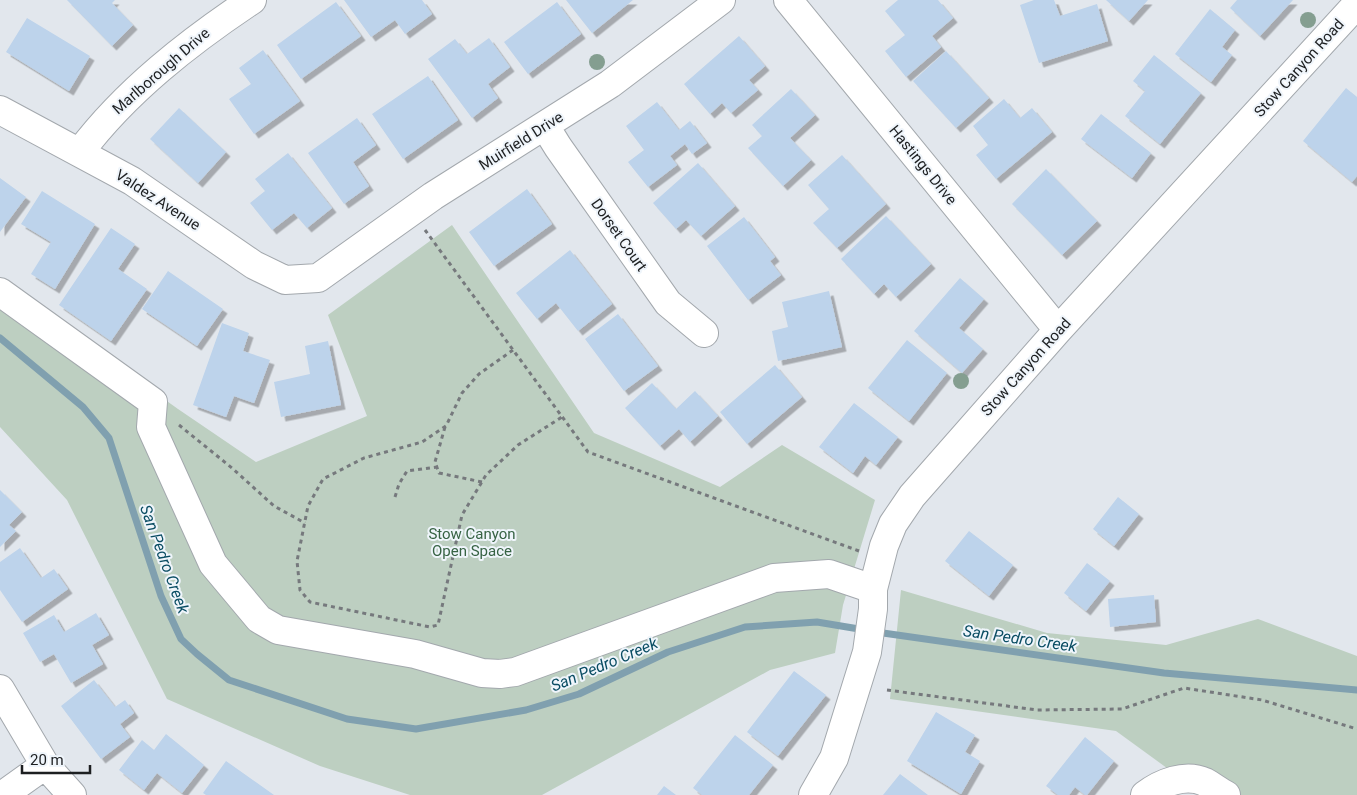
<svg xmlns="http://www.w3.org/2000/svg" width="1357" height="795" viewBox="0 0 1357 795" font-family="Roboto,sans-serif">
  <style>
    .green { fill: #bdcfc1 }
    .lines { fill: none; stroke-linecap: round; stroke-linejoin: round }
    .stream { stroke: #80a0af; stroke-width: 7 }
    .building { fill: #bdd3eb; filter: url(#shadow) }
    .minor-casing { stroke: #a3a8ad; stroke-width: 30 }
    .path { stroke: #76797d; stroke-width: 3; stroke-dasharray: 4 4; stroke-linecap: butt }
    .minor { stroke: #fff; stroke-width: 28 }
    .tree { fill: #849e90 }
    .labels { text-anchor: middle; stroke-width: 4; stroke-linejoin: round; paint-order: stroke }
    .street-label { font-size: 15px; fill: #1d1f21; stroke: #eff5fb }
    .park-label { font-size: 15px; fill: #376344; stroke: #eff5fb }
    .water-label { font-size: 16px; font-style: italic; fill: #0a4d63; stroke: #eff5fb }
  </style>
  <defs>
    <filter id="shadow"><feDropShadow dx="4.5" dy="4.5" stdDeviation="0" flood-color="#0004"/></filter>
  </defs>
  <rect width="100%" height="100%" fill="#e2e7ed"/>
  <path class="green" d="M452,225L594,433L720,487L782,445L875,500L843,605L835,653L770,670L542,795H410L320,766L167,699L67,500L0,427V282L178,409L256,462L367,416L328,315Z
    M901,590L1047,633L1166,645L1258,619L1357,656V795H1204L1116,731L890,699Z"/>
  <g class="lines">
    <path class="stream" d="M0,338L83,407L109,438L161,596L181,639L197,654L229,680L347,719L416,729L526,710L579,694L668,652L745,627L817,622L865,630
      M876,632L1164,673L1357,690"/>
  </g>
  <path class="building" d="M67,0H115L112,3L133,25L112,46Z
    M344,0H422L432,14L405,34L395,20L371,37Z
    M566,0H633L592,33Z
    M898,0H938L953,18L932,36L941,47L906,77L885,51L905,35L885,11Z
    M1034,0H1054L1060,16L1097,4L1108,41L1039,63L1020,5Z
    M1106,0H1148L1129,21Z
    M1237,0H1293L1260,36L1230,8Z
    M336,2L361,36L301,79L277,45Z
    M557,2L581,34L528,74L504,42Z
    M1210,9L1235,30L1222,47L1232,55L1211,82L1175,54Z
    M27,18L90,56L69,91L6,52Z
    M739,36L765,66L749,80L758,90L731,113L722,103L710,114L684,84Z
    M489,38L510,67L488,84L498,98L472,118L428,59L455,39L467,54Z
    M263,50L300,101L254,134L229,99L251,84L239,68Z
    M946,51L989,98L956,128L913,81Z
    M1154,55L1201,93L1160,144L1125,116L1145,91L1133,81Z
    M428,76L458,120L403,159L372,114Z
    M1346,88L1357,97V176L1352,182L1303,141Z
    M791,89L815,115L790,138L811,160L783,186L748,148L762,136L752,125Z
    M1004,99L1020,118L1032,108L1052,132L996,179L976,155L988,145L973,126Z
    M657,102L679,130L690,121L707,143L692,154L685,144L670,156L677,165L648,187L628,162L644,150L626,126Z
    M179,108L226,152L198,183L150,139Z
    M1101,114L1151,153L1132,178L1081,139Z
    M357,118L376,145L353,162L369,186L344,204L308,153Z
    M288,153L332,208L307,228L294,213L272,230L250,203L265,191L255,179Z
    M842,155L886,204L837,248L813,223L829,209L808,185Z
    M698,163L735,206L701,236L686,220L676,229L653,203Z
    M1046,169L1097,221L1062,255L1012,204Z
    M0,178L26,197L0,232Z
    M527,189L552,224L494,266L469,232Z
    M42,191L95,224L55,289L31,274L51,242L21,224Z
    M886,216L931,264L896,297L884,284L874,294L841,259Z
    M744,217L775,257L770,261L781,275L748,300L707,246Z
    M111,228L135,244L118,269L147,289L111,341L59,305Z
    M570,250L612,304L578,331L556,303L537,319L516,293Z
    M168,271L223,309L197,346L142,309Z
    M960,278L984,299L959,328L983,349L962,373L914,331Z
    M829,291L842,347L778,361L772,331L788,327L782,302Z
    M618,314L658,366L624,391L585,339Z
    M222,323L249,333L243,351L270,360L254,403L234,396L226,417L193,405Z
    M907,340L947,373L909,421L868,388Z
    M328,341L341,405L281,417L274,382L310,374L305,346Z
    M775,365L802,397L747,444L720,412Z
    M652,383L676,409L695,391L718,416L690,442L679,429L660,446L625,408Z
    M854,403L898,437L876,465L865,456L853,473L819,447Z
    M0,490L22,512L9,525L16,531L0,547Z
    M1118,497L1139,514L1114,546L1093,529Z
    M969,531L1013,565L989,596L945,561Z
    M20,548L41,578L54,569L68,589L22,622L0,590V562Z
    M1087,563L1110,581L1086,611L1064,593Z
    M1154,595L1156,622L1110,627L1108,599Z
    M96,613L109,635L92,645L103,664L71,683L54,654L40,662L23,633L54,615L64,632Z
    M794,671L826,695L778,756L747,732Z
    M94,680L115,707L125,700L134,713L120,724L130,737L101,759L61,706Z
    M936,712L975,735L965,752L980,761L961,794L907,761Z
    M166,734L204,765L182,793L157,773L144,790L119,770L142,740L154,750Z
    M735,735L773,765L749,795H702L693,788Z
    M1085,737L1114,761L1087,795H1085L1075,787L1069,795H1058L1046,786Z
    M226,761L274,795H206L203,793Z
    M900,774L928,795H883Z
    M664,786L676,795H657Z"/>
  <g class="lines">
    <g class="minor-casing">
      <path id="minor" d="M788,0L1058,330
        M0,110L132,181L254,265L285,280L318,278L433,196L610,84L721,0
        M545,126L558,147L668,303L704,333
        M80,152C126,91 189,42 252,0
        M0,292L153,402L151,427L213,564L259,619L278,630L415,654L482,673L500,674L515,672L774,578L829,574L873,589
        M0,689L45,765L72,795
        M3,795L45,765
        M813,795L834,758L867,652L873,609V589L884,546L893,524L912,496L1058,330L1357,4
        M1145,795C1161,783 1185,773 1205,782C1212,786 1219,791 1226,795"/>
    </g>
    <path class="path" d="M425,230L588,452L859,551
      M513,350L479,374L462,393L446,426L422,442L364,458L323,479L308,506L297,561L300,590L310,602L430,627L438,625L462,515L486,475L518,445L562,417
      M179,425L232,468L274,506L305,523
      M445,427L435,462L439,473L482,482
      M395,497L399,484L407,471L437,467
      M887,690L1037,710L1122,709L1184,688L1262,700L1357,729"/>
    <use href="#minor" class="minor"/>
  </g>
  <g class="tree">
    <circle cx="1308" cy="20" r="8"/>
    <circle cx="597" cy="62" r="8"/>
    <circle cx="961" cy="381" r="8"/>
  </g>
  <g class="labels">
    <g class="street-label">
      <text transform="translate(1299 68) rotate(-48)" y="5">Stow Canyon Road</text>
      <text transform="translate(161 71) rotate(-41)" y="5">Marlborough Drive</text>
      <text transform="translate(521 141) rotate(-32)" y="5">Muirfield Drive</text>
      <text transform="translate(923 165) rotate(51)" y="5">Hastings Drive</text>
      <text transform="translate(158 200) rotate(33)" y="5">Valdez Avenue</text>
      <text transform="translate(619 235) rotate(55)" y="5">Dorset Court</text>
      <text transform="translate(1026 367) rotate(-48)" y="5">Stow Canyon Road</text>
    </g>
    <g class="park-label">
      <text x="472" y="539">Stow Canyon<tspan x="472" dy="17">Open Space</tspan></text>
    </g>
    <g class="water-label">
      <text transform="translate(165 559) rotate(70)" y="6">San Pedro Creek</text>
      <text transform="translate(1020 638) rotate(8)" y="6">San Pedro Creek</text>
      <text transform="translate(604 664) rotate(-23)" y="6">San Pedro Creek</text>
    </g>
  </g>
  <path d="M22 765v8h68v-8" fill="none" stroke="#1d1f21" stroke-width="2.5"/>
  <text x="30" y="765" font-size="15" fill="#1d1f21" stroke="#eff5fb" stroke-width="4" paint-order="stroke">20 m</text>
</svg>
